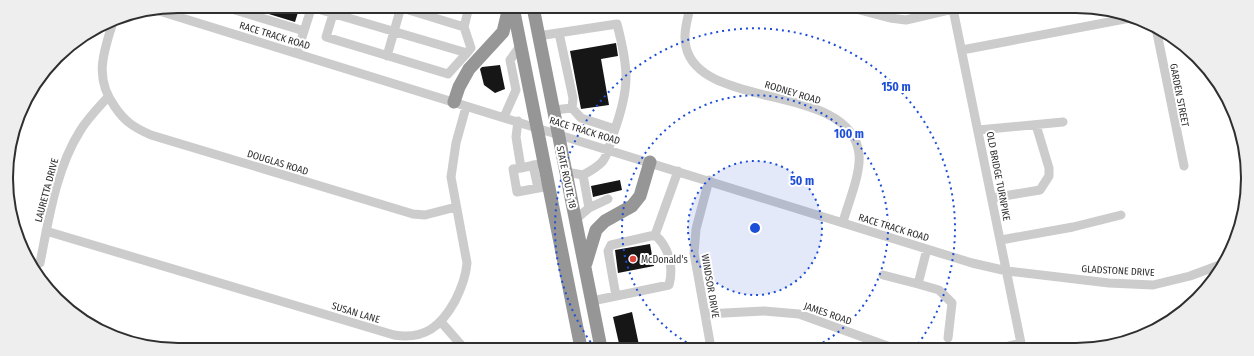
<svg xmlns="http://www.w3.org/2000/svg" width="1254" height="356" viewBox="0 0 1254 356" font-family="'Fira Sans Condensed',sans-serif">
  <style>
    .building { fill: #161616 }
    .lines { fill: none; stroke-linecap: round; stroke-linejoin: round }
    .minor { stroke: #ccc; stroke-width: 9 }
    .highway { stroke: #969696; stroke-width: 13 }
    .ring { fill: none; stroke: #1d4ed8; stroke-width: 2; stroke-dasharray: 2 4 }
    .poi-dot { fill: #d7433f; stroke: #fff; stroke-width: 1.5 }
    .labels { text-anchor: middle; stroke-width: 4; stroke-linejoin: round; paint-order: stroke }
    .street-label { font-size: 10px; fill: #2f2f2f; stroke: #fff }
    .poi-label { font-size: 10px; fill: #2f2f2f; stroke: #fff; text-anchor: start }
    .rim { fill: none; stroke: #2f2f2f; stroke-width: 2 }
    .centre { fill: #1d4ed8; stroke: #fff; stroke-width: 2 }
    .ring-label { font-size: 12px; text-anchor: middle; font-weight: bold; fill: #1d4ed8; stroke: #fff; stroke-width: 4; stroke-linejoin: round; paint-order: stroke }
  </style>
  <rect width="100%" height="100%" fill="#fff"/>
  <path class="building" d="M243,6H300L295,22Z
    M616,43L618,56L601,59L609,105L581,109L570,51Z
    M500,65L505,89L495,93L484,85L480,69L482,67Z
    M620,180L622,190L593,197L591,186Z
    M650,244L654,266L618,273L615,250Z
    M632,312L639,345L620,348L613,317Z"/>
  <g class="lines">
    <path class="minor" d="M222,6L304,31
      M311,7L467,53L448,74L326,37L333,14
      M399,7L464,27
      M442,7H450
      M690,8C687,21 683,34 686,47C701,111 851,82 859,154C861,174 848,203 843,222
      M852,8L890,18L906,20L953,9
      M953,9L1022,348
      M156,10C428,93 700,177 972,263L1007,271L1109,283L1153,285L1190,276L1225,263
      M114,19C104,51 93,77 115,107C125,122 135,128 151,135L413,214L425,215L456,207
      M1156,28L1184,166
      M559,33L573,98L572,108L581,118L615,129
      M538,36L617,24C629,70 630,87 614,132C605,158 609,161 583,175
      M962,50L1130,18
      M297,53L312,6
      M467,53L471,48L464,27L469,7
      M387,56L401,7
      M554,110L572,108
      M504,117L516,90L510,60L521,45
      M518,121L516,137L521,168L544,163
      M978,130L1063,122
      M533,165L538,188
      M521,168L513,169L517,192L549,186
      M566,172L583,175L589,208L576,219
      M709,180L696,229L694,253L711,348
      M992,198L1040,190L1049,176V168L1036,125
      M589,208L608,199
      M46,231L394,335C425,340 441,326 455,301C461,289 466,277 467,263L451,177L456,143L466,107
      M1001,240L1073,227L1121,215
      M40,263C49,218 56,169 80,131C88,118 98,108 108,97
      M883,275L918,284L927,249
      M918,284L939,290L952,303L948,338
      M616,296L608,251L611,245L655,235
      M592,301L669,285C674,267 669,247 655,235L678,171
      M705,314L764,311L799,314L893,348
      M441,322L463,347
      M1001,348L1021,343"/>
    <path class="highway" d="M513,7L581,348
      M533,7L601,348
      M454,102L459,87L469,69L503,32L509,7
      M586,263L596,230L605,221L632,206L640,196L650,162"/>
  </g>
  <circle cx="755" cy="228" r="67" fill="#1d4ed8" fill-opacity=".12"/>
  <g class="ring">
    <circle cx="755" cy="228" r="67"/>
    <path d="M697 348A133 133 0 1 1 813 348"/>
    <path d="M594 347A200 200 0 1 1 916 347"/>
  </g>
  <circle class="poi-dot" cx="633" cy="259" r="4"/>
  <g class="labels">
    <g class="street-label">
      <text transform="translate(275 35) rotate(17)" y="4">RACE TRACK ROAD</text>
      <text transform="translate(793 92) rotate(17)" y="4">RODNEY ROAD</text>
      <text transform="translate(1180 95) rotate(79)" y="4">GARDEN STREET</text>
      <text transform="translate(585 130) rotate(17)" y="4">RACE TRACK ROAD</text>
      <text transform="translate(278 162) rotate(17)" y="4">DOUGLAS ROAD</text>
      <text transform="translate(999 176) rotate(79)" y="4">OLD BRIDGE TURNPIKE</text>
      <text transform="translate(567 177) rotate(78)" y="4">STATE ROUTE 18</text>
      <text transform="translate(46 190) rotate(-75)" y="4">LAURETTA DRIVE</text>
      <text transform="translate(894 227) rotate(17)" y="4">RACE TRACK ROAD</text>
      <text transform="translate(1118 270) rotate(3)" y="4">GLADSTONE DRIVE</text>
      <text transform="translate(711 286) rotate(80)" y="4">WINDSOR DRIVE</text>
      <text transform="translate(356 312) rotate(17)" y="4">SUSAN LANE</text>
      <text transform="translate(828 313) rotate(19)" y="4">JAMES ROAD</text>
    </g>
    <g class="poi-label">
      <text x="641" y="263">McDonald's</text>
    </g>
  </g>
  <path d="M0 0H1254V356H0ZM178 13H1076A165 165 0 0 1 1241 178V178A165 165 0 0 1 1076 343H178A165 165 0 0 1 13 178V178A165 165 0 0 1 178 13Z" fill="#eee" fill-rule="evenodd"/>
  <path class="rim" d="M178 13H1076A165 165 0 0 1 1241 178V178A165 165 0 0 1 1076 343H178A165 165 0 0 1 13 178V178A165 165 0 0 1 178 13Z"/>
  <circle cx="755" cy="228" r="6" class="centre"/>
  <g class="ring-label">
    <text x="896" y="91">150 m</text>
    <text x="849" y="138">100 m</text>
    <text x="802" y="185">50 m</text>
  </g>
</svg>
